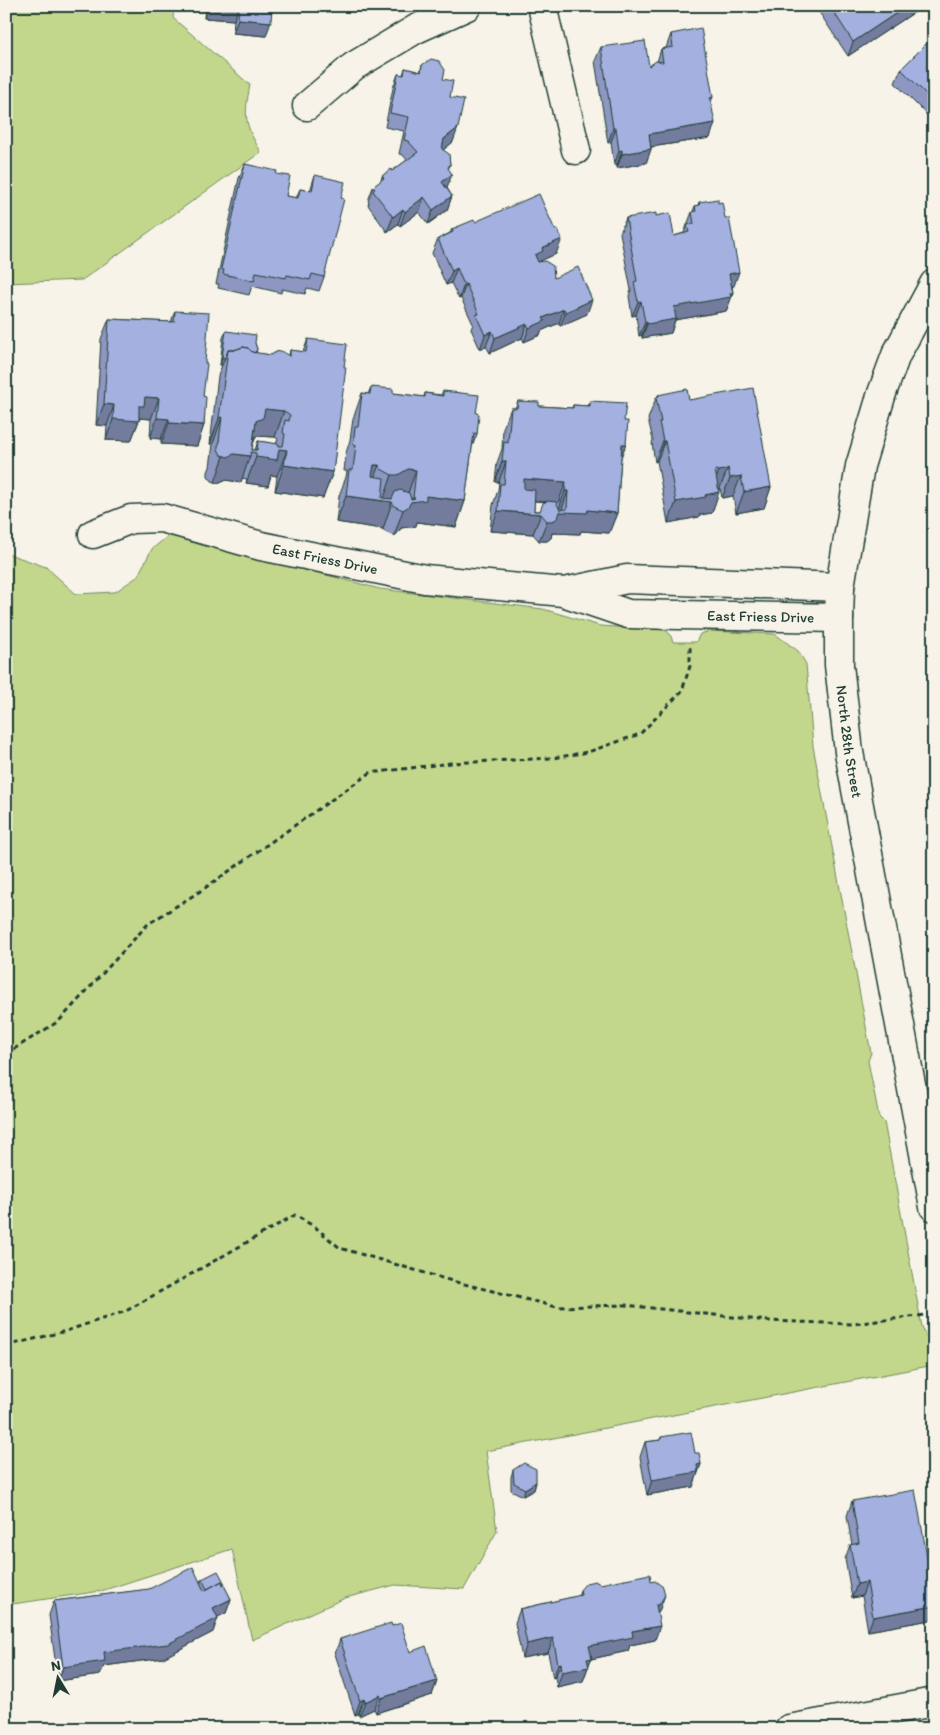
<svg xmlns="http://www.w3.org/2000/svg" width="940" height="1735" viewBox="0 0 940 1735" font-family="Itim,sans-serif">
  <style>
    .green { fill: #c3d78c; stroke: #718a60 }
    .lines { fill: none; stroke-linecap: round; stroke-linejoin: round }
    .minor-casing { stroke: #1f3d34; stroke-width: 31 }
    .path { stroke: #1f3d34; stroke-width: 3; stroke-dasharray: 5 4; stroke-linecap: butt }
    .minor { stroke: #f7f3e8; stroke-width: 28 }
    .wall { fill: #8d97c1; stroke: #1f3d34; fill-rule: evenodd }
    .shaded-wall { fill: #737b9d; stroke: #1f3d34 }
    .building { fill: #a4b0e0; stroke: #1f3d34; fill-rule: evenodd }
    .labels { text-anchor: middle; stroke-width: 4; stroke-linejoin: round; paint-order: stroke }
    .street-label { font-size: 15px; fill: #1f3d34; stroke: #f7f3e8 }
  </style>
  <rect width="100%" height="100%" fill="#f7f3e8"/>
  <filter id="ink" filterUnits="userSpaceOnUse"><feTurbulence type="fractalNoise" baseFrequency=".02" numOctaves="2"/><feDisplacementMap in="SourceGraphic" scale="10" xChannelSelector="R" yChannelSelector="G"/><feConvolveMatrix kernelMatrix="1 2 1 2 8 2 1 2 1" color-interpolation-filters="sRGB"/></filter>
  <g filter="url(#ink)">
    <path class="green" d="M6,6H174L173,18L250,85C244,116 244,124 261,152L82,280L6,283Z
      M168,536L185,538L380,589L543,609L600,626L665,630L670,634L673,642H696L700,634L710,631L775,634L798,651L806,664L813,746L871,1053L868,1061L879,1117L884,1122L922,1327L934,1355V1365L486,1451L497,1531L464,1589L395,1585L345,1598L252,1640L232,1549L101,1591L6,1605V553L46,567L76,594L115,592L137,577L152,549Z"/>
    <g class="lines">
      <g class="minor-casing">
        <g id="minor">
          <path d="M542,6L576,150"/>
          <path d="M307,106L354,66L416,29L467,6"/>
          <path id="s1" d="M934,284L896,355L882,393L860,466L840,587L839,618V665L849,752L934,1207"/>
          <path id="s2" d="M93,534L131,519L162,518L261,546L425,579L563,592L628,614L839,618"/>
          <path d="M564,592L627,579L840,587"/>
          <path d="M789,1729L934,1702"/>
        </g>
      </g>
      <path class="path" d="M6,1054L59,1021L148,924L202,890L370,773L451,763L553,758L588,752L640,734L682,691L690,666V644
        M6,1346L66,1331L126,1311L295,1215L315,1227L340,1248L452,1281L557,1307L625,1305L768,1321L853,1324L934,1314"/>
      <use href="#minor" class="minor"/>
    </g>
    <path class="wall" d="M205,6H272L266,36L233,33L234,20L204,18Z
      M815,6H921V8L848,56Z
      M671,34L713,97L711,102L710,138L651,147V149L646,163L617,168V165H614L611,142L608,143L595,61L601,47L649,66L657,62L661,49L666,48Z
      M934,36V122L895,83L901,69Z
      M422,65L443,79L450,97L453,142L443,150L450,164L448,169L447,188L452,196L447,210L428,224L419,212L400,226L398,224L387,232L368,205L369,202L368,201L373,187L381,181L382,176L392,171L407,160L403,155L399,154L404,131L385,127L393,88L398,74L403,75L405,68L420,72Z
      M245,164L276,174L286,196L296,198L300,189L310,191L315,175L324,277L319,291L307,288L305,294L282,289L281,293L252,286L249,295L218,288L219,284H216L239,178Z
      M699,202L734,286H732L733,293L728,307L726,311L675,320L671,333L642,338V335L639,336L636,315L632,316L629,296L631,290L620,233L626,218L656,216L674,236L684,233L692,212L693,211L695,206L698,205Z
      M475,222L556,254L539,261L587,314L560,326L559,323L541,331L540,335L524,342L522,338L490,353L486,346L480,349L471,329L473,324L461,298L459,299L451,283L446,285L432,253L438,239L450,233L452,229Z
      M175,311L203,396L204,425L197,446L161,444V439L150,438L151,419L140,418L131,441L106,440L107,426L96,425L101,339L109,319L171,322Z
      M226,331L255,343L257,349L256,353L271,355H289L290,350L303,352L308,339L344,367L333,472L323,498L275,491L277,476L271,475L268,486L246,483L247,479L242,478L241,482L224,480L218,483L212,481L208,476V472L210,467L213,444H210L218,376L222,365H220L223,338ZM256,436L275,437L278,439L276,444L258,441L255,450H252L253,444Z
      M371,387L393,393L424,397L425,393L441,395L443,391L476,413L477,434L472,447L465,501L456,527L417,522L416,526L401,528L398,533L394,536L385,532L383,529L336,522L339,496L346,477L347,471H344L346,453L350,440L353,419L362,393L368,394Z
      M658,395L689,400L771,487L764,508L736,513L733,496L722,498L720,488L719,490L712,513L699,515V517L668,523L657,461L655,462L652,443L653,440L648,419L656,398L657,397Z
      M518,401L539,406L572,408L573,405L588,406L590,401L624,421L626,444L621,457L617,513L609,533L581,531L580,534L552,533L551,538L547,541H539L533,534L490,531L493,505L498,490L499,482H495L497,463L502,449L503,428L511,408H515ZM534,501L547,502L540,511H534Z
      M661,1437L695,1453L701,1464L693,1487L647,1495L640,1457L645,1442L660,1440Z
      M513,1470L536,1482L534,1490L523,1496L511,1490V1477Z
      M852,1501L930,1620L868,1631L862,1596L852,1598L845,1559L850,1545H852L847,1516Z
      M202,1579L224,1586L231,1599L226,1613L217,1617L213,1632L163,1658L104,1666L100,1675L58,1681L49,1615L54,1601L201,1583Z
      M651,1582L660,1609L657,1613L655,1640L630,1645L628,1651L591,1659L583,1681L557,1687L555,1677L553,1678L548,1653L522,1658L515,1623L520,1609L578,1596L580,1590L600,1584Z
      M392,1626L410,1652L437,1681L432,1695L376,1713L374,1709L359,1716L358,1714L355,1715L335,1654L340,1639Z"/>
    <path class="shaded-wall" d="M208,6H239L234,20L204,18Z
      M907,6H921V8L848,56L853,42Z
      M238,19L271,22L266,36L233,33Z
      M715,123L710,138L644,148L649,134Z
      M458,128L453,142L439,153L444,139Z
      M613,128H616L611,142L608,143Z
      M651,149L646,163L617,168L622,154Z
      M622,150L617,165H614L619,151Z
      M450,164L444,180L452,174L447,188L437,196L442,182Z
      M452,196L447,210L428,224L433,210Z
      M424,197L419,212L400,226L405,212Z
      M403,209L398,224L387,232L393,217Z
      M562,239L556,254L540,261L538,265L535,255L542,248Z
      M457,268L451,283L446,285L452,271Z
      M739,272L734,286L724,288L729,274Z
      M466,284L461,298L459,299L464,285Z
      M733,293L726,311L675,320L671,333L642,338L647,324L674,307Z
      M592,300L587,314L560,326L566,312Z
      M641,301L636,315L632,316L638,302Z
      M564,309L559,323L541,331L540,335L524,342L529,328L543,318Z
      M647,321L642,335L639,336L645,322Z
      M527,324L522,338L490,353L495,338Z
      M492,331L486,346L480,349L485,335Z
      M222,357L225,358L222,365H220Z
      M145,397L159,398L151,419L140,418L131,441L106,440L113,419L139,406Z
      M104,404L114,405L107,426L96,425Z
      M265,409L284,411L275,437L256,436L253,444L256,421Z
      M222,417L213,444H210L219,418Z
      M157,418L169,419L161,439L150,438Z
      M169,423L204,425L197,446L161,444Z
      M663,441H665L657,461L655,462Z
      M622,444H626L618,465Z
      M279,449L287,450L277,476L271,475L268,486L246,483L256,457Z
      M234,454L250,456L241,482L224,480L218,483L215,482L224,456Z
      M502,461H506L499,482H495Z
      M284,465L333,472L323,498L275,491Z
      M374,465H379L369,491Z
      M728,468L720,488L718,491L711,492L719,471Z
      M408,469L416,470L407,496L398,495L389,501L392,502L383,529L336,522L346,496L383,501L392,475Z
      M741,476L733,496L722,498L730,478Z
      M524,479L566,482L558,503L517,499Z
      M771,487L764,508L736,513L744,492Z
      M565,491H568L561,512H558Z
      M719,492L712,513L699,515V517L668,523L676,502Z
      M426,496L465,501L456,527L417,522L416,526L401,528L398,533L394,536L403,510L411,502Z
      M588,510L617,513L609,533L581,531L580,534L552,533L551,538L547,541H539L547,521L560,512Z
      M498,511L541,514L533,534L490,531Z
      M701,1464L693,1487L647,1495L652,1480Z
      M536,1482L534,1490L523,1496L525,1489Z
      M867,1582L862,1596L852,1598L857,1584Z
      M665,1595L660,1609L654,1619L656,1605Z
      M231,1599L226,1613L208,1622L213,1608Z
      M934,1606V1611L930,1620L868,1631L873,1617Z
      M218,1618L213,1632L163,1658L104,1666L100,1675L58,1681L63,1667L104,1652Z
      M660,1626L655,1640L630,1645L628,1651L591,1659L583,1681L557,1687L562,1672L589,1646L632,1631Z
      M553,1638L548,1653L522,1658L527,1644Z
      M561,1663L555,1677L553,1678L558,1664Z
      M437,1681L432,1695L376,1713L381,1698Z
      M380,1695L374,1709L359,1716L365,1702Z
      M364,1699L358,1714L355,1715L360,1701Z"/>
    <path class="building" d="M239,6H272L271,22L238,19Z
      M830,6H907L853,42Z
      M701,28L713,97L710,98L715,123L649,134L651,149L622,154V150L619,151L616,128H613L601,47L645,41L649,66L656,61L663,62L661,49L673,47L671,34Z
      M934,36V102L901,69Z
      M431,59L439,61L445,70L443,79L453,81L450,97L464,100L458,128L444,139L442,149L449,154L450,164L448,168L452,174L442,182L452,196L433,210L424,197L405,212L403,209L393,217L373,191L375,189L373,187L384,178L382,176L391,169L392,171L418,152L408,141L404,140L409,117L390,113L398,74L404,75L405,68L421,72L422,65Z
      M245,164L277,171L276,174L290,176L286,196L298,198L300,189L312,191L315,175L345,182L341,198L344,199L324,277L312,274L310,280L287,275L286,278L256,272L254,281L223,274L224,270L221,269Z
      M539,194L555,230L557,229L562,239L542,248L543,251L535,255L538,262L545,261L553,266L554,278L578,267L592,300L566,312L564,309L543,318L545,321L529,328L527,324L495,338L492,331L485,335L476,315L479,314L466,284L464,285L457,268L452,271L438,239L453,232L452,229L474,220L475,222Z
      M718,199V203L722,202L725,218H729L739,272L729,274L733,293H730L731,297L674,307L676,319L647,324V321L645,322L641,301L638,302L634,282L637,281L626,218L656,213V216L670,213L674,236L689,232L687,225L694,224L692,212L696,211L695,206L700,205L699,202Z
      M175,311L209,313L205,363L207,364L203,396L206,397L204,425L169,423V419L157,418L159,398L145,397L144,406H139V421L113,419L114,405L104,404L109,319L174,322Z
      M226,331L256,335L255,343L257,349L255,353L252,352L248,348L243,347L234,350H228L225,358L222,357Z
      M308,339L347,344L344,367H346L333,472L284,465L287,450L279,449L277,460L256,457V453L251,452L250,456L234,454L228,457L221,455L218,449V446L220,441H219L222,417L219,418L228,350H234L243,347L248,348L252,352L271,355L276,352L281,351L288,355L290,357V350L306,352ZM265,409L284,411L290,415L289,421L285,420L283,433L285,434L283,446H279V444L258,441L257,450H252L256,421L263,418Z
      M371,387L393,389V393L425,397V393L443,396V391L479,395L476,413L479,414L477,434L474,433L465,501L426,496V500L411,502L408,507L403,510L394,506L392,502L346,496L349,470H353L356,445H353L355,427H358L362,393L370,394ZM374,465H379L381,469L392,475H398L408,469L416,470L413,498H415L411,499L409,493L400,490L395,492L392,499L382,498L384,478L372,476Z
      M753,388L771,487L744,492L741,476L730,478L728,468L725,470L719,471L715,470L719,492L705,495L706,497L676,502L665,441H663L659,422H661L656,398L659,396L658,395L687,389L689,400Z
      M518,401L539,402V406L573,408V405L590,406V401L626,403L624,421H628L626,444H622L617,513L588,510L587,513L560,512L558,517L555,520L551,521H547L541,514L498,511L500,484H504L506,461H502L504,442L508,443L511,408H517ZM524,479L566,482L565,491H568L567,509L560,510L556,502L547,501L543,503L540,511H534L535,490L524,489Z
      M691,1432L695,1453H699L701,1464L697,1465L698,1472L652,1480L645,1442L661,1440V1437Z
      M524,1463L536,1469V1482L525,1489L514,1483L513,1470Z
      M915,1490L934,1595V1606L873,1617L867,1582L857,1584L850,1545L859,1543L852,1501Z
      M193,1567L204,1591L222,1581L231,1599L213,1608L218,1618L168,1644L104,1652L105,1661L63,1667L54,1601L149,1589Z
      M218,1571L225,1584L223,1585L222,1581L207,1589L202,1579Z
      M650,1574L651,1582L655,1581L663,1587L665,1595L659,1605H656L660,1626L632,1631L633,1637L589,1646L592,1658L587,1659L589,1667L562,1672L561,1663L558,1664L553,1638L527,1644L520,1609L581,1595L580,1590L586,1583L595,1581L600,1584Z
      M391,1623L392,1626L401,1623L410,1652L426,1646L437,1681L381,1698L380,1695L365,1702L364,1699L360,1701L340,1639Z"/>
  </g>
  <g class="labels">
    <g class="street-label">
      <text dy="5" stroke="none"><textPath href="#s2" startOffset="240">East Friess Drive</textPath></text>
      <text dy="5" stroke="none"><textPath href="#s2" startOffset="682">East Friess Drive</textPath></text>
      <text dy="5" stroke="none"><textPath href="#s1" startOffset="475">North 28th Street</textPath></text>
    </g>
  </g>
  <rect width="940" height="1735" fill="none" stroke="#f7f3e8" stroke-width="25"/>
  <rect x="12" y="12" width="915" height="1710" fill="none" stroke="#1f3d34" stroke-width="2" filter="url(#ink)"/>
  <g transform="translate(58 1678) rotate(350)" stroke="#f7f3e8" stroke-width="4" paint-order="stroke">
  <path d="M0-4L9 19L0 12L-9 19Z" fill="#1f3d34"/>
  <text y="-8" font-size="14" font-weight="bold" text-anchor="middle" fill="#1f3d34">N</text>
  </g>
</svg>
